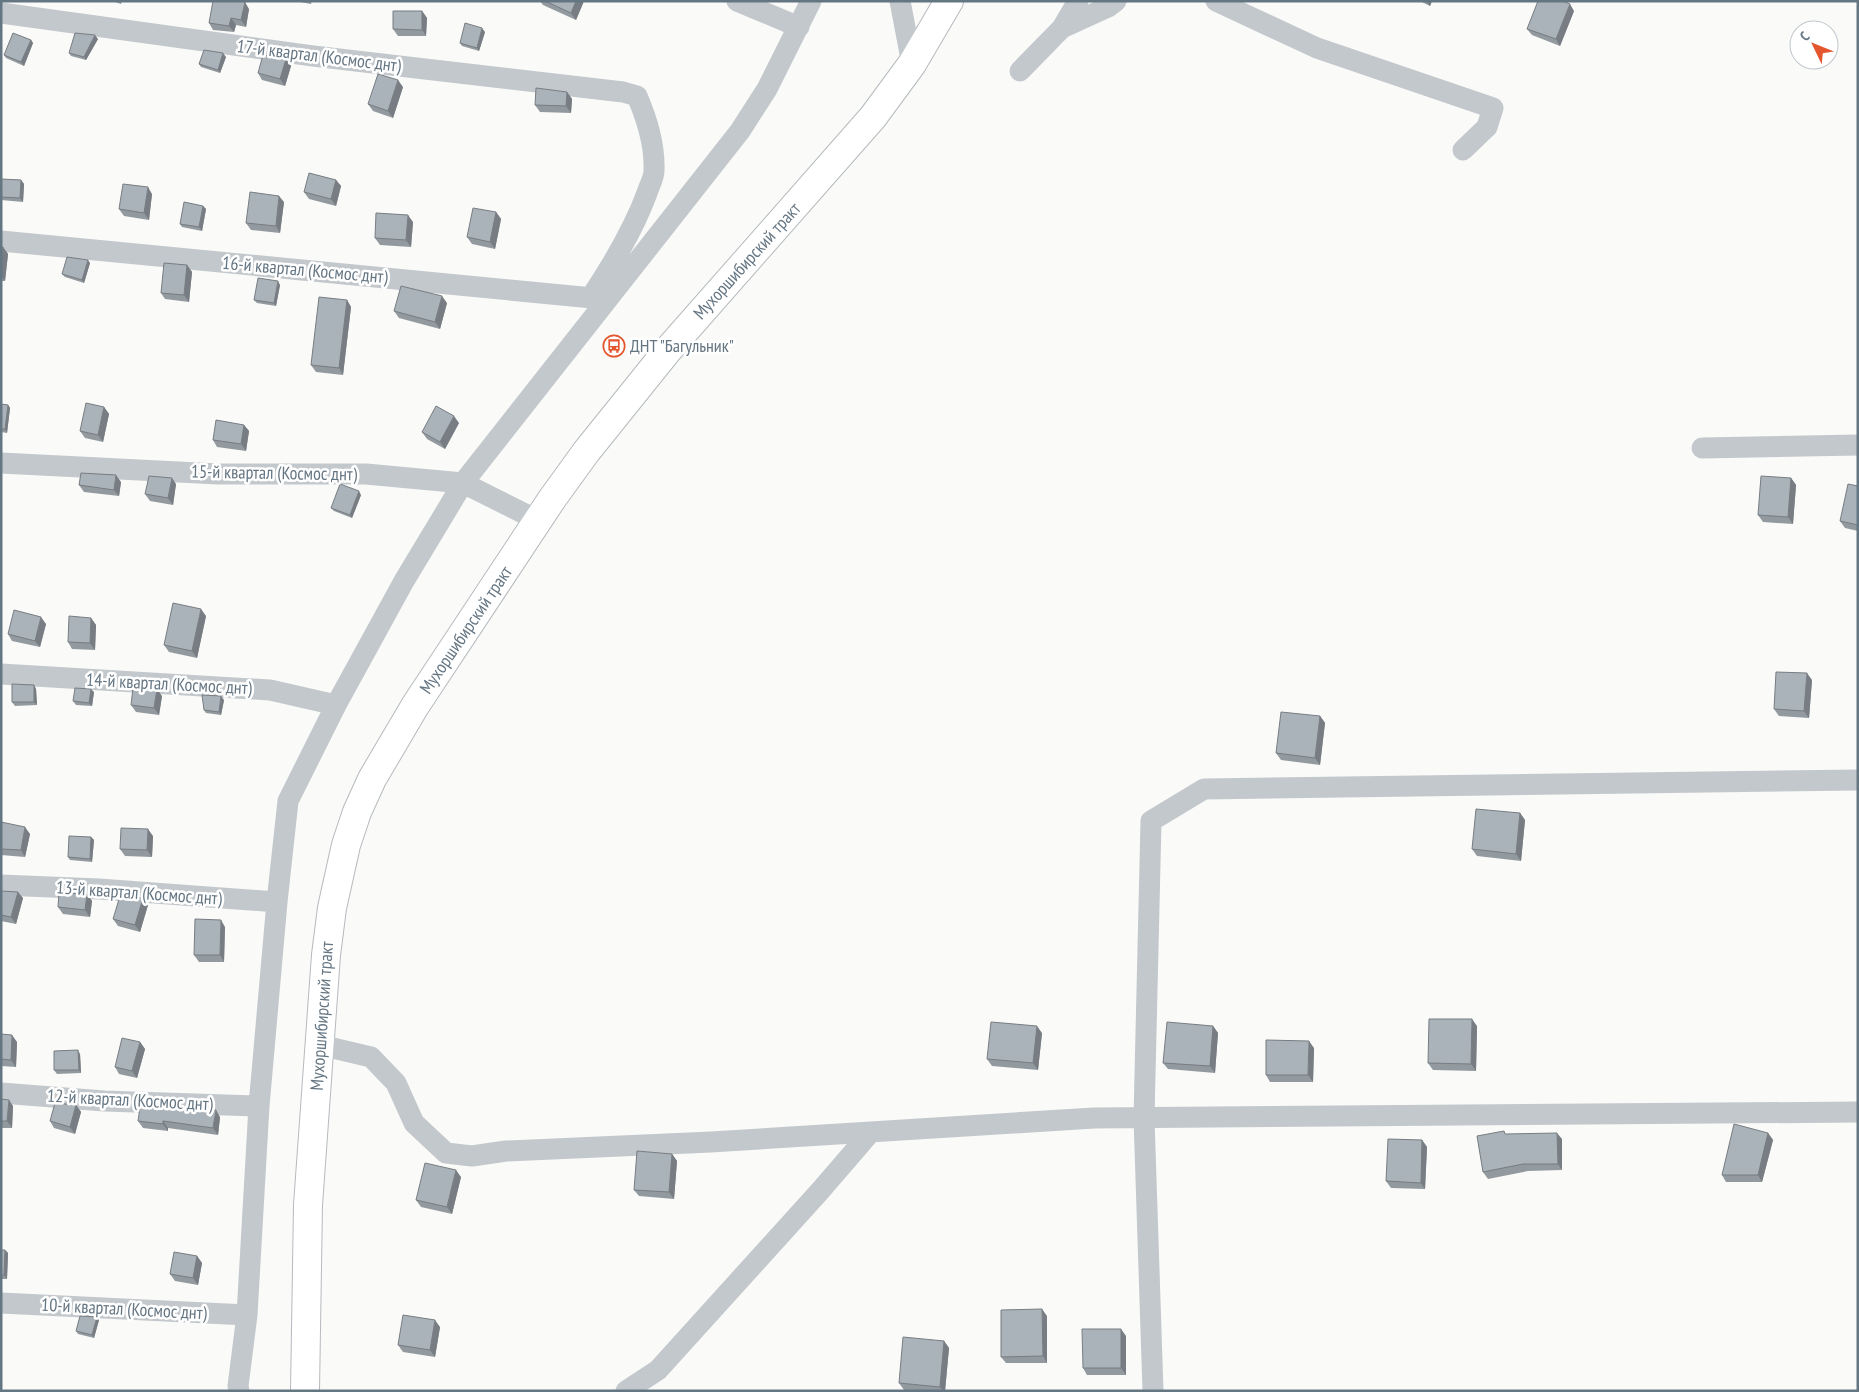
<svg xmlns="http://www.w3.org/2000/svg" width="1859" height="1392" viewBox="0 0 1859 1392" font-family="'PT Sans Narrow',sans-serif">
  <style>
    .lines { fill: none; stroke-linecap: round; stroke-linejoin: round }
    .primary-casing { stroke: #b5babe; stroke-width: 30 }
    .minor { stroke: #c3c8cc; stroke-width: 21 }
    .primary { stroke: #fff; stroke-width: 28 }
    .wall { fill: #929a9f }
    .shaded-wall { fill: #777d82 }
    .building { fill: #aab3b9; stroke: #777d82 }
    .labels { text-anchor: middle; stroke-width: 5; stroke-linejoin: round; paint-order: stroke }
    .street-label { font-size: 18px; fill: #657683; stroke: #fff }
    .poi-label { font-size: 18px; fill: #657683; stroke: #fff; text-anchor: start }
  </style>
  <rect width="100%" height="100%" fill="#fafaf8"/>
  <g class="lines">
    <g class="primary-casing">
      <path id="primary" d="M305,1391L308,1205L326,955L332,908L346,845L357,812L372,779L415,706L552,499L586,452L668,350L873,117L912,64L949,1"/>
    </g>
    <path class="minor" d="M737,1L799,27
      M900,1L912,64
      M1216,1L1317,48L1493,108L1487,127L1463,150
      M1,13L313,56L623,92L637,96C647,119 655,146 654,171C654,178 649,186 647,193C633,231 613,264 591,297
      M1062,28L1108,7L1116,1
      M1020,71L1062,28L1078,1
      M1,241L603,299
      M1702,448L1858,445
      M1,463L218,474H366L463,483L539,521
      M1,674L270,690L336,705
      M1,885L99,889L277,902
      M320,1045L371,1057L396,1083L414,1123L446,1153L472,1156L506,1151L711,1142L1094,1118L1858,1112
      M1,1093L104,1101L259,1106
      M1,1303L247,1315
      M239,1391L238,1386L247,1315L259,1106L277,902L288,801L336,705L404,581L463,483L740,131L767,89L811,1
      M626,1391L658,1370L820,1191L870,1133
      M1153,1391L1144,1118L1151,821L1204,789L1858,780"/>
    <use href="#primary" class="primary"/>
  </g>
  <path class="wall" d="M112,1H122L121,4Z
    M295,1H312L311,4Z
    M540,1H584L576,20L543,5Z
    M1420,1H1432L1430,6Z
    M249,9L246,27L236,25L234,32L213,30L209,23Z
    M422,11L427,18L426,36H398L393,29Z
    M1574,11L1560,46L1532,35L1527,29Z
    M485,32L479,51L462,46L460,43Z
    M98,39L86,60L71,56L69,53Z
    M31,40L33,43L24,66L6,58L4,55Z
    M226,57L220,73L201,67L199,64Z
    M286,59L291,66L285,86L262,80L258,73Z
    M403,87L393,118L373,111L368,104Z
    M567,92L572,99L571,113L540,112L535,105Z
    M1,179L21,180L24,184L23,202L1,200Z
    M336,180L341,186L336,206L309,199L304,192Z
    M152,194L149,220L124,216L119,209Z
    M284,202L280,233L251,230L246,223Z
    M203,206L206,209L202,231L182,227L180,224Z
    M496,212L501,219L495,249L472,244L467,237Z
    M413,222L411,247L380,245L375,238Z
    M1,247H3L8,254L5,281H1Z
    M90,263L84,283L65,277L62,274Z
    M187,265L192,272L189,302L165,299L161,293Z
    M280,285L276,306L257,303L254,300Z
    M347,300L351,307L343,375L316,372L311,365Z
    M447,303L440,329L399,318L394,311Z
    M1,404L8,405L10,408L7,433L1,432Z
    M104,407L109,414L103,442L85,438L80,431Z
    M459,423L445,449L427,439L422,432Z
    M244,425L249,431L246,451L217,447L213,440Z
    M1791,478L1796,485L1793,524L1763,522L1758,515Z
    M121,482L119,496L84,492L79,485Z
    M176,484L173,505L150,501L145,494Z
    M1858,486V531L1845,528L1840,521Z
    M361,495L352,518L334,511L331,508Z
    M206,616L197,658L169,652L164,645Z
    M91,618L96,625L95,650L72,649L68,642Z
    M46,624L40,647L12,641L8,634Z
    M1812,680L1809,718L1779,716L1774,709Z
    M34,685L36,689L37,705L15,706L12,702Z
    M94,692L92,706L76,705L73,701Z
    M162,696L159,715L136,712L131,705Z
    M224,700L221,715L206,713L204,710Z
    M1320,716L1325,723L1320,765L1281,760L1276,753Z
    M1520,813L1525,820L1521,861L1477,856L1472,849Z
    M1,822L30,834L25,857L1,855Z
    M153,836L152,857L125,856L120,849Z
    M91,837L94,840L92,862L70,860L68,857Z
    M1,891L23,898L16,924L1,921Z
    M87,894L92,901L90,917L63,914L58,907Z
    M143,898L148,905L140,932L118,926L113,919Z
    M225,927L224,962H199L194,955Z
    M1213,1026L1218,1033L1215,1073L1168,1069L1163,1063Z
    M1477,1026L1476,1071L1433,1070L1428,1063Z
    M1042,1033L1038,1070L992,1066L987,1059Z
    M1,1034L17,1042L16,1067L1,1066Z
    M140,1042L145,1049L137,1078L119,1074L115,1067Z
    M1314,1048L1313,1082H1270L1266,1075Z
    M80,1054L81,1073L57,1074L54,1070Z
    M1,1099L13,1106L12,1128H1Z
    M76,1105L81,1112L75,1134L54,1128L50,1121Z
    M220,1117L218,1135L168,1128V1131L143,1128L138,1121Z
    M1768,1133L1773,1140L1762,1182H1726L1722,1175Z
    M1506,1134L1562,1139V1170L1528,1171L1488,1179L1483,1172Z
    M1422,1140L1427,1147L1425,1189L1391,1188L1386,1181Z
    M672,1154L677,1161L674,1199L639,1196L634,1190Z
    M461,1177L452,1214L421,1207L416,1200Z
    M1,1250H5L8,1253L7,1279H1Z
    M197,1256L202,1263L198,1285L175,1281L170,1274Z
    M1047,1316V1363H1006L1001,1357Z
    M99,1320L94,1338L78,1334L76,1331Z
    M440,1327L435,1357L403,1352L398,1345Z
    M1126,1336V1375H1087L1083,1368Z
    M944,1341L949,1348L945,1391H913L904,1390L899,1383Z"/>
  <path class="shaded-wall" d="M576,1H584L576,20L571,13Z
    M1426,1H1432L1430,6Z
    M245,2L249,9L246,27L241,20Z
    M1570,4L1574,11L1560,46L1556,39Z
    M422,11L427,18L426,36L422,30Z
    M231,18L236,25L234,32L229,26Z
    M482,28L485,32L479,51L477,48Z
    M95,35L98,39L86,60L84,57Z
    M31,40L33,43L24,66L21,62Z
    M223,53L226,57L220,73L218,70Z
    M286,59L291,66L285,86L280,79Z
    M398,80L403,87L393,118L388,111Z
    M567,92L572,99L571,113L566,106Z
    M21,180L24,184L23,202L20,198Z
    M336,180L341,186L336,206L331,199Z
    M148,187L152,194L149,220L144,213Z
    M279,196L284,202L280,233L276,226Z
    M203,206L206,209L202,231L199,227Z
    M496,212L501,219L495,249L490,242Z
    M408,215L413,222L411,247L406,240Z
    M3,247L8,254L5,281L1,276V266Z
    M88,260L90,263L84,283L82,280Z
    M187,265L192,272L189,302L184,295Z
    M278,281L280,285L276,306L274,303Z
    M442,296L447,303L440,329L435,322Z
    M347,300L351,307L343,375L339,368Z
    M8,405L10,408L7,433L5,429Z
    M104,407L109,414L103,442L98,435Z
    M454,416L459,423L445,449L440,442Z
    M244,425L249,431L246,451L241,444Z
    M116,475L121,482L119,496L114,490Z
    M172,478L176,484L173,505L168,498Z
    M1791,478L1796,485L1793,524L1788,517Z
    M359,491L361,495L352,518L350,515Z
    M201,609L206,616L197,658L192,651Z
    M41,617L46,624L40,647L35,641Z
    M91,618L96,625L95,650L90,643Z
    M1807,673L1812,680L1809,718L1804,711Z
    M34,685L36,689L37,705L34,702Z
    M91,689L94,692L92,706L89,703Z
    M157,689L162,696L159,715L154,708Z
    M221,696L224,700L221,715L219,712Z
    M1320,716L1325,723L1320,765L1315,758Z
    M1520,813L1525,820L1521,861L1516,854Z
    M25,827L30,834L25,857L21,850Z
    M148,829L153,836L152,857L147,850Z
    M91,837L94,840L92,862L90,859Z
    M18,892L23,898L16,924L11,917Z
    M87,894L92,901L90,917L85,910Z
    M143,898L148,905L140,932L135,925Z
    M221,920L225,927L224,962L220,955Z
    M1472,1019L1477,1026L1476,1071L1471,1064Z
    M1037,1026L1042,1033L1038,1070L1033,1063Z
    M1213,1026L1218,1033L1215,1073L1210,1066Z
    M12,1035L17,1042L16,1067L11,1060Z
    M1309,1041L1314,1048L1313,1082L1308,1075Z
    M140,1042L145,1049L137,1078L132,1071Z
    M78,1050L80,1054L81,1073L79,1070Z
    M9,1100L13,1106L12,1128L7,1121Z
    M76,1105L81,1112L75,1134L70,1127Z
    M216,1110L220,1117L218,1135L213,1128Z
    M163,1121L168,1128V1131L163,1124Z
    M1557,1133L1562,1139V1170L1558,1164Z
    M1768,1133L1773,1140L1762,1182L1758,1175Z
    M1422,1140L1427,1147L1425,1189L1421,1183Z
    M672,1154L677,1161L674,1199L669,1192Z
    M456,1170L461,1177L452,1214L447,1207Z
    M5,1250L8,1253L7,1279L4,1275Z
    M197,1256L202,1263L198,1285L193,1278Z
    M1042,1309L1047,1316V1363L1043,1356Z
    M97,1317L99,1320L94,1338L92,1335Z
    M435,1320L440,1327L435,1357L430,1350Z
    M1121,1329L1126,1336V1375L1121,1368Z
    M944,1341L949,1348L945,1391H943L940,1387Z"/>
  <path class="building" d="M213,1H239L245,2L241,20L231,18L229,26L209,23Z
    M545,1H576L571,13Z
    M1538,1H1563L1570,4L1556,39L1527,29Z
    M393,11H422V30L393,29Z
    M465,23L482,28L477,48L460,43Z
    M13,33L31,40L21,62L4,55Z
    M75,33L95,35L84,57L69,53Z
    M204,50L223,53L218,70L199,64Z
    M263,55L286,59L280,79L258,73Z
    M378,74L398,80L388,111L368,104Z
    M536,88L567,92L566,106L535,105Z
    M309,173L336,180L331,199L304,192Z
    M1,179L21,180L20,198L1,197Z
    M123,184L148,187L144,213L119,209Z
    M250,192L279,196L276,226L246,223Z
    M184,202L203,206L199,227L180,224Z
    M473,208L496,212L490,242L467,237Z
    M376,213L408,215L406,240L375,238Z
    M1,247H3L1,266Z
    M67,257L88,260L82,280L62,274Z
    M164,263L187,265L184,295L161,293Z
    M258,278L278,281L274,303L254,300Z
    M401,286L442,296L435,322L394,311Z
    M319,297L347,300L339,368L311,365Z
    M86,403L104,407L98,435L80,431Z
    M1,404L8,405L5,429H1Z
    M436,406L454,416L440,442L422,432Z
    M216,420L244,425L241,444L213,440Z
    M81,473L116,475L114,490L79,485Z
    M149,476L172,478L168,498L145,494Z
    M1761,476L1791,478L1788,517L1758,515Z
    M340,484L359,491L350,515L331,508Z
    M1848,484L1858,486V525L1840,521Z
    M173,603L201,609L192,651L164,645Z
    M14,610L41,617L35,641L8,634Z
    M69,616L91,618L90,643L68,642Z
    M1776,672L1807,673L1804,711L1774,709Z
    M12,684L34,685V702H12Z
    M75,688L91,689L89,703L73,701Z
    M133,688L157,689L154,708L131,705Z
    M202,695L221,696L219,712L204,710Z
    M1281,712L1320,716L1315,758L1276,753Z
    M1476,809L1520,813L1516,854L1472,849Z
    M1,822L25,827L21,850L1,849Z
    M121,828L148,829L147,850L120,849Z
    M69,836L91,837L90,859L68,857Z
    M1,891L18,892L11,917L1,915Z
    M59,893L87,894L85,910L58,907Z
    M120,896L143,898L135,925L113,919Z
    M195,919L221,920L220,955H194Z
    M1429,1019H1472L1471,1064L1428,1063Z
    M991,1022L1037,1026L1033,1063L987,1059Z
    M1167,1022L1213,1026L1210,1066L1163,1063Z
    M1,1034L12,1035L11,1060L1,1059Z
    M122,1038L140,1042L132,1071L115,1067Z
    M1266,1040L1309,1041L1308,1075H1266Z
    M78,1050L79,1070H54V1051Z
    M1,1099L9,1100L7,1121H1Z
    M55,1103L76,1105L70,1127L50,1121Z
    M140,1108L216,1110L213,1128L163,1121V1124L138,1121Z
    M1734,1124L1768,1133L1758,1175H1722Z
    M1504,1131L1505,1134L1557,1133L1558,1164H1523L1483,1172L1477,1136Z
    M1388,1139L1422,1140L1421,1183L1386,1181Z
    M637,1151L672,1154L669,1192L634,1190Z
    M425,1163L456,1170L447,1207L416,1200Z
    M1,1250H5L4,1275H1Z
    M174,1252L197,1256L193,1278L170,1274Z
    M1042,1309L1043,1356L1001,1357V1310Z
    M403,1315L435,1320L430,1350L398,1345Z
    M80,1316L97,1317L92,1335L76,1331Z
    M1082,1329H1121V1368H1083Z
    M903,1337L944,1341L940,1387L899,1383Z"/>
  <defs>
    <g id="bus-ring" transform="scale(1.125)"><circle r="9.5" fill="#fff" stroke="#e4572e" stroke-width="1.5"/><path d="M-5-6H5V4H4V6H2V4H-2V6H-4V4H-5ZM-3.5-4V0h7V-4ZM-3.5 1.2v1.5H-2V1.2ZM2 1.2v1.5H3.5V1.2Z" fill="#e4572e"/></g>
  </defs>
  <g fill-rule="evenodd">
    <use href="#bus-ring" x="614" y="346"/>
  </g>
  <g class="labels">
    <g class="street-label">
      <text transform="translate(319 56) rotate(7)" y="6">17-й квартал (Космос днт)</text>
      <text transform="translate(747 261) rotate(-48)" y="6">Мухоршибирский тракт</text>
      <text transform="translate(305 270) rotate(5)" y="6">16-й квартал (Космос днт)</text>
      <text transform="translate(274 473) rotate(1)" y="6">15-й квартал (Космос днт)</text>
      <text transform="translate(466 630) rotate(-56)" y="6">Мухоршибирский тракт</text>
      <text transform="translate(169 684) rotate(3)" y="6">14-й квартал (Космос днт)</text>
      <text transform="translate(139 893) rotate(4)" y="6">13-й квартал (Космос днт)</text>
      <text transform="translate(322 1016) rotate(-86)" y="6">Мухоршибирский тракт</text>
      <text transform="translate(130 1100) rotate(3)" y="6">12-й квартал (Космос днт)</text>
      <text transform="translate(124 1309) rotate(3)" y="6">10-й квартал (Космос днт)</text>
    </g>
    <g class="poi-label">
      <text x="630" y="352">ДНТ "Багульник"</text>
    </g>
  </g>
  <rect width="1859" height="1392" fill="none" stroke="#657683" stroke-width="5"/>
  <g transform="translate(1814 45) rotate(313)"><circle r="24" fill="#ffffff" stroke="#c1c8cd"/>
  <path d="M0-4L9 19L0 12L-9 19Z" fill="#e4572e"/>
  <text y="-8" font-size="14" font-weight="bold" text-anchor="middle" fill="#657683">С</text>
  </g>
</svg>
